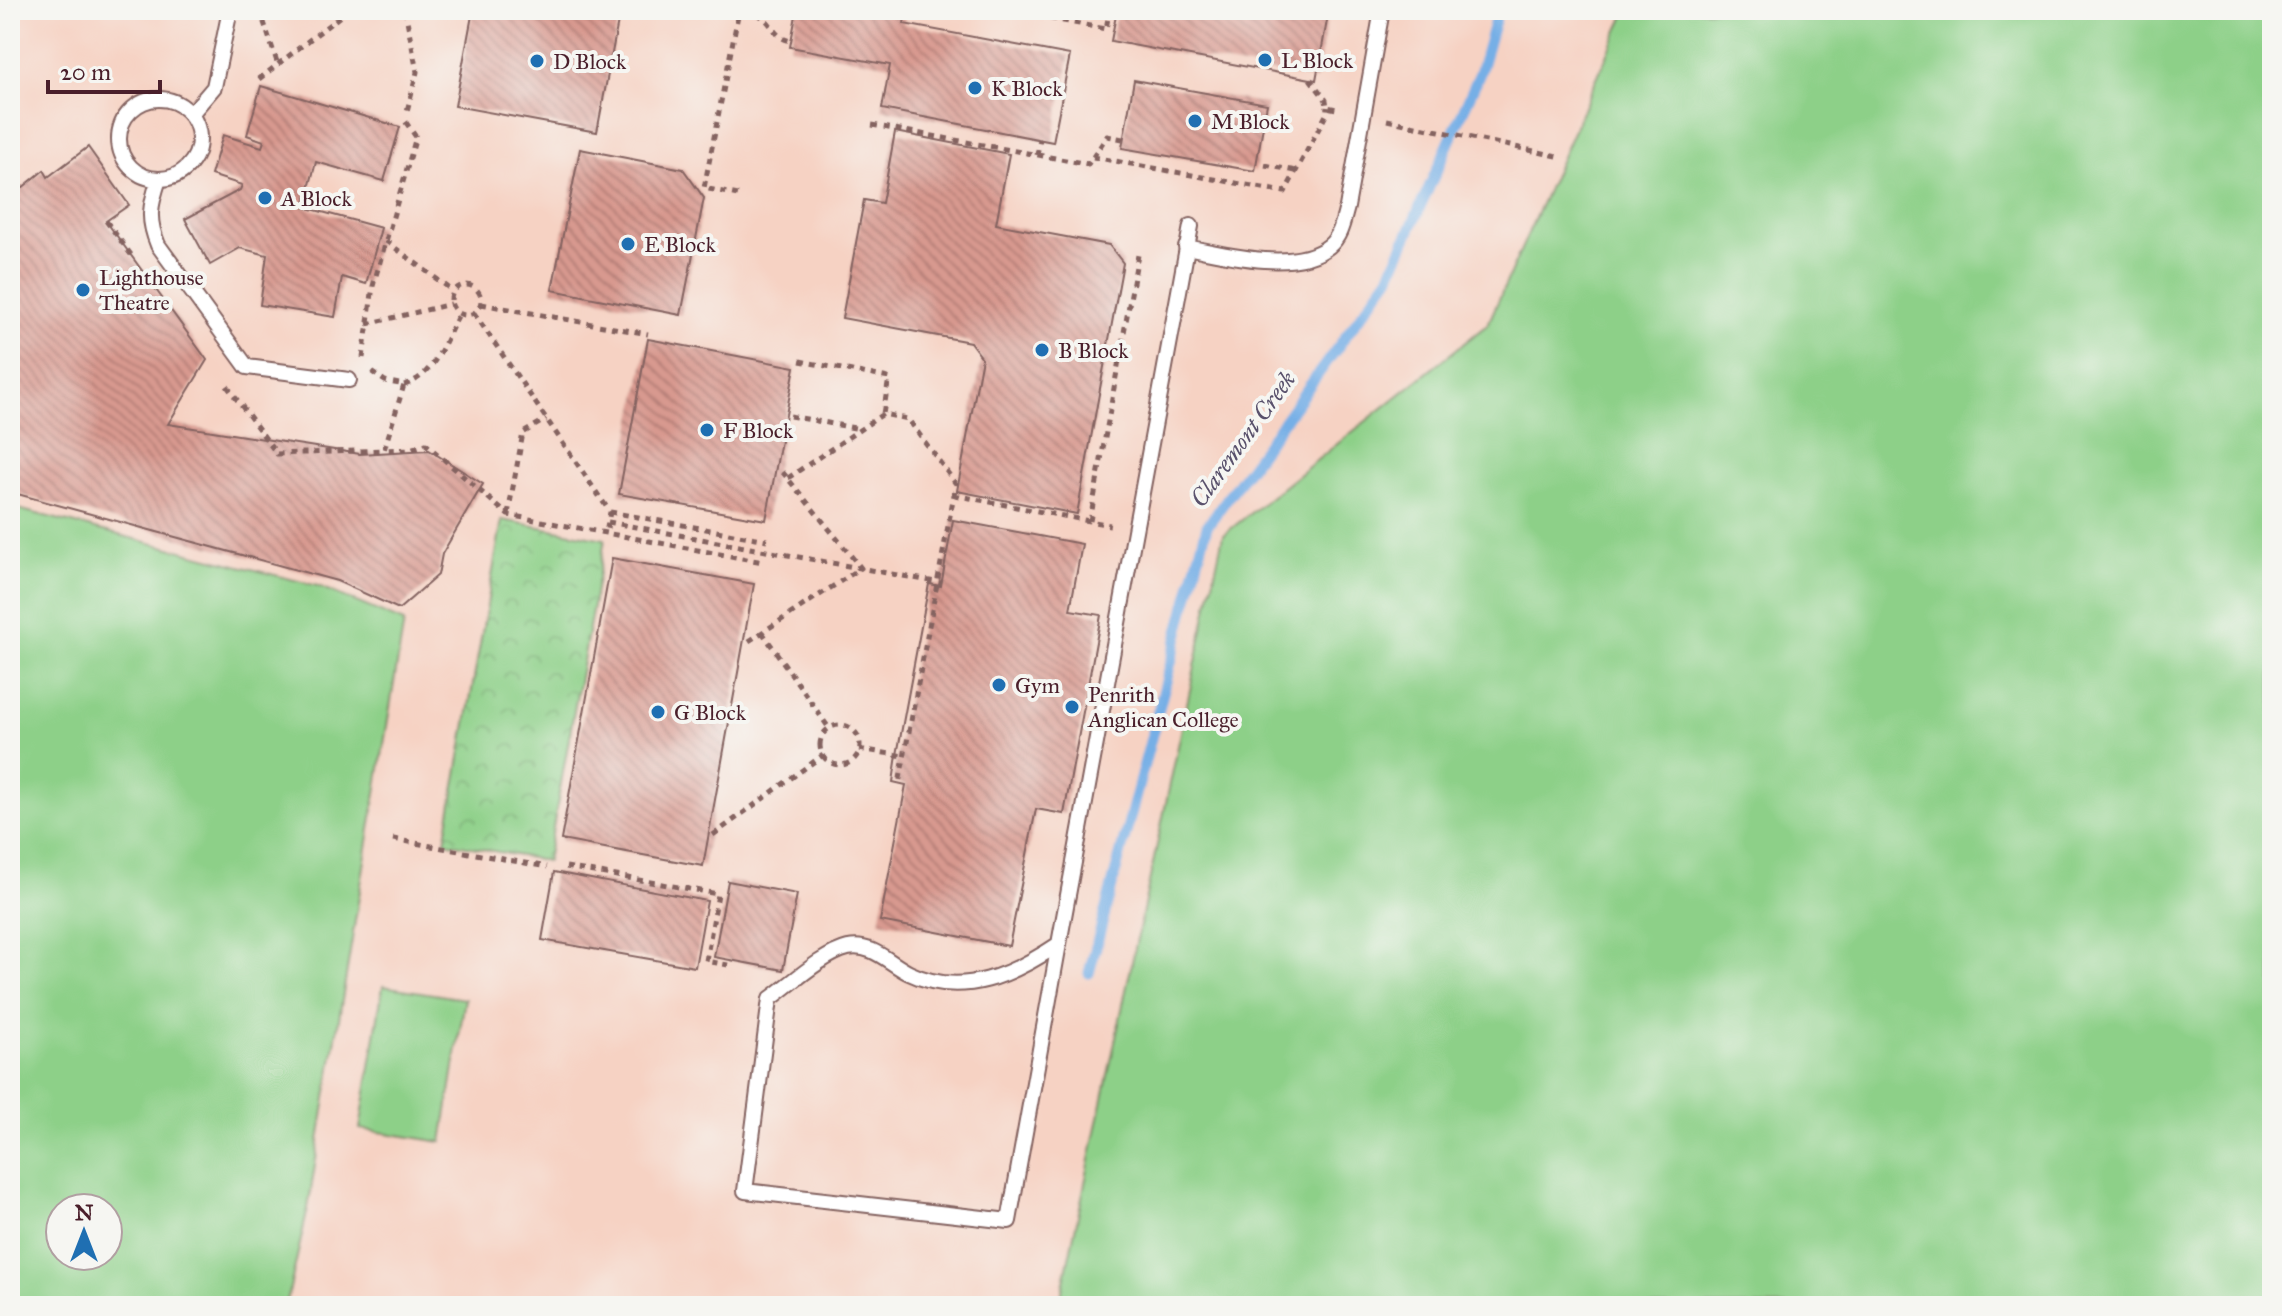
<svg xmlns="http://www.w3.org/2000/svg" width="2282" height="1316" viewBox="0 0 2282 1316" font-family="'IM FELL Great Primer',serif">
  <style>
    .built { fill: #f6d2c3; fill-rule: evenodd }
    .green { fill: #8dd088; stroke: #6c785a; stroke-width: 2; fill-rule: evenodd }
    .park { fill: url(#park-crowns); stroke: #6c785a; stroke-width: 2 }
    .lines { fill: none; stroke-linecap: round; stroke-linejoin: round }
    .stream { stroke: #76afe6; stroke-width: 11 }
    .building { fill: url(#building-back-hatch) }
    .service-casing { stroke: #846361; stroke-width: 18 }
    .path { stroke: #846361; stroke-width: 5; stroke-dasharray: 6 6; stroke-linecap: butt }
    .service { stroke: #fff; stroke-width: 14 }
    .poi-dot { fill: #1f6fb2; stroke: #f6f6f2; stroke-width: 3 }
    .labels { text-anchor: middle; stroke-width: 8; stroke-linejoin: round; paint-order: stroke }
    .poi-label { font-size: 22px; fill: #4a1f2b; stroke: #f6f6f2; text-anchor: start }
    .water-label { font-size: 24px; font-style: italic; fill: #59516c; stroke: #f6f6f2 }
  </style>
  <defs>
    <pattern id="park-crowns" width="20" height="18" patternUnits="userSpaceOnUse" patternTransform="scale(2)"><rect width="20" height="18" fill="#8dd088"/><path d="M2 6a3 3 0 1 1 6 0M12 15a3 3 0 1 1 6 0" fill="none" stroke="#7bb276"/></pattern>
    <pattern id="building-back-hatch" width="6" height="6" patternUnits="userSpaceOnUse" patternTransform="scale(2)"><rect width="6" height="6" fill="#d8998f"/><path d="M-1 5l2 2M0 0l6 6M5-1l2 2" fill="none" stroke="#b17c75"/></pattern>
  </defs>
  <rect width="100%" height="100%" fill="#f6f6f2"/>
  <filter id="ink" filterUnits="userSpaceOnUse"><feTurbulence type="fractalNoise" baseFrequency=".0125" numOctaves="2"/><feDisplacementMap in="SourceGraphic" scale="16" xChannelSelector="R" yChannelSelector="G"/><feConvolveMatrix kernelMatrix="1 2 1 2 8 2 1 2 1" color-interpolation-filters="sRGB"/></filter>
  <filter id="wash" filterUnits="userSpaceOnUse"><feTurbulence type="fractalNoise" baseFrequency=".006" numOctaves="4" result="noise"/><feDisplacementMap in="SourceGraphic" scale="32" xChannelSelector="R" yChannelSelector="G"/><feGaussianBlur stdDeviation="1.8" result="paint"/><feColorMatrix in="noise" values="0 0 0 0 0 0 0 0 0 0 0 0 0 0 0 0 0 1.4 0 .05"/><feComposite in="paint" operator="in"/></filter>
  <g filter="url(#wash)">
    <rect width="100%" height="100%" fill="#f1e2c6"/>
    <path class="built" d="M10,10H2260L2025,1306H10ZM60,1208H108V1256H60Z"/>
    <path class="green" d="M1627,10H2272V1306H1062V1291L1223,535L1488,324Z
      M10,507L318,586L404,622L308,1208L286,1306H10ZM108,1208V1256H60V1208Z
      M383,986L465,999L442,1142L360,1129Z"/>
    <path class="park" d="M502,520L605,539L547,861L445,842Z"/>
    <g class="lines">
      <path class="stream" d="M1089,973L1207,526L1389,277L1480,73L1498,10"/>
    </g>
    <g id="blocks">
      <path class="building" d="M473,10H614L619,16L597,132L455,106Z
        M797,10H906L904,24L1070,55L1053,142L882,109L890,65L790,47Z
        M1117,10H1329L1316,80L1111,41Z
        M1134,80L1267,104L1255,171L1122,148Z
        M261,86L400,127L384,181L316,162L304,207L381,228L366,284L342,277L335,317L260,305L267,255L240,248L210,265L185,219L240,190L242,185L211,175L223,135L262,147L264,141L247,135Z
        M895,132L1009,154L996,224L1109,245L1123,263L1077,514L957,491L982,358L970,342L842,318L864,200L882,203Z
        M88,147L129,205L106,221L207,360L168,424L360,454L429,450L483,484L442,554L438,575L399,609L337,581L10,492V198L44,170L48,177Z
        M580,149L683,169L704,198L681,315L552,290Z
        M648,339L795,367L766,520L619,494Z
        M953,520L1082,544L1070,610L1101,615L1064,814L1036,809L1009,946L880,921L906,785L893,782L897,755L929,584L941,586Z
        M612,558L754,584L703,866L561,840Z
        M554,872L707,901L695,967L542,940Z
        M728,881L797,894L783,970L714,957Z"/>
    </g>
  </g>
  <g filter="url(#ink)">
    <use href="#blocks" fill-opacity="0" stroke="#846361" stroke-width="2"/>
    <g class="lines">
      <g class="service-casing">
        <path id="service" d="M119 139a40 40 0 1 1 80 0a40 40 0 1 1-80 0Z
          M191,114L214,87L230,10
          M159,179C150,206 147,219 158,245L247,367L349,380
          M1186,247C1225,254 1295,274 1329,246C1341,236 1343,221 1347,207L1382,10
          M1059,944L1009,1221L745,1191L770,999C791,984 823,954 848,948C872,943 889,963 909,973C963,999 1014,974 1059,944Z
          M1059,944L1191,226"/>
      </g>
      <path class="path" d="M260,10L278,65
        M405,10L417,72L407,111
        M733,10C744,12 758,12 766,20C775,29 776,38 791,41
        M1028,10L1042,17L1106,29L1108,18L1105,10
        M259,79L348,10
        M1310,79L1326,100L1327,107L1341,110
        M1387,120L1562,157
        M872,125L1088,164L1093,157L1285,192L1326,115L1327,107
        M1037,155L1040,139
        M1093,157L1107,136L1123,139
        M1265,165L1296,171
        M738,195L704,188L739,10
        M106,221L132,256
        M386,241L453,291
        M451 300a15 15 0 1 1 30 0a15 15 0 1 1-30 0Z
        M481,304L648,334
        M474,313L610,512L606,533
        M367,324L451,304
        M363,358L373,286L416,137L405,121
        M800,361L889,378L883,414
        M372,372L385,381L404,385L384,450L410,449L426,444L508,515L763,562
        M404,385C435,376 445,340 459,314
        M227,386L277,454L384,450
        M790,416L860,429
        M788,478L883,414L908,419L956,484L899,784
        M954,495L1110,525
        M610,512L767,540
        M508,514L523,433L546,419
        M1090,521L1138,255
        M608,522L941,583
        M762,632L829,728
        M749,641L861,568L780,469
        M820 745a20 20 0 1 1 40 0a20 20 0 1 1-40 0Z
        M859,749L904,756
        M713,835L823,755
        M393,839L547,867
        M566,867L718,894L706,961L728,965"/>
      <use href="#service" class="service"/>
    </g>
  </g>
  <g class="poi-dot">
    <circle cx="1265" cy="60" r="8"/>
    <circle cx="537" cy="61" r="8"/>
    <circle cx="975" cy="88" r="8"/>
    <circle cx="1195" cy="121" r="8"/>
    <circle cx="265" cy="198" r="8"/>
    <circle cx="628" cy="244" r="8"/>
    <circle cx="83" cy="290" r="8"/>
    <circle cx="1042" cy="350" r="8"/>
    <circle cx="707" cy="430" r="8"/>
    <circle cx="999" cy="685" r="8"/>
    <circle cx="1072" cy="707" r="8"/>
    <circle cx="658" cy="712" r="8"/>
  </g>
  <g class="labels">
    <g class="poi-label">
      <text x="1281" y="68">L Block</text>
      <text x="553" y="69">D Block</text>
      <text x="991" y="96">K Block</text>
      <text x="1211" y="129">M Block</text>
      <text x="281" y="206">A Block</text>
      <text x="644" y="252">E Block</text>
      <text x="99" y="285">Lighthouse<tspan x="99" dy="25">Theatre</tspan></text>
      <text x="1058" y="358">B Block</text>
      <text x="723" y="438">F Block</text>
      <text x="1015" y="693">Gym</text>
      <text x="1088" y="702">Penrith<tspan x="1088" dy="25">Anglican College</tspan></text>
      <text x="674" y="720">G Block</text>
    </g>
    <g class="water-label">
      <text transform="translate(1243 439) rotate(-54)" y="8">Claremont Creek</text>
    </g>
  </g>
  <rect width="2282" height="1316" fill="none" stroke="#f6f6f2" stroke-width="40"/>
  <g transform="translate(84 1232)"><circle r="38" fill="#f6f6f2" stroke="#b1a0a2" stroke-width="2"/>
  <path d="M0-6L14 30L0 20L-14 30Z" fill="#1f6fb2"/>
  <text y="-12" font-size="22" font-weight="bold" text-anchor="middle" fill="#4a1f2b">N</text>
  </g>
  <path d="M48 80v12h112v-12" fill="none" stroke="#4a1f2b" stroke-width="4"/>
  <text x="60" y="80" font-size="24" fill="#4a1f2b" stroke="#f6f6f2" stroke-width="6" paint-order="stroke">20 m</text>
</svg>
